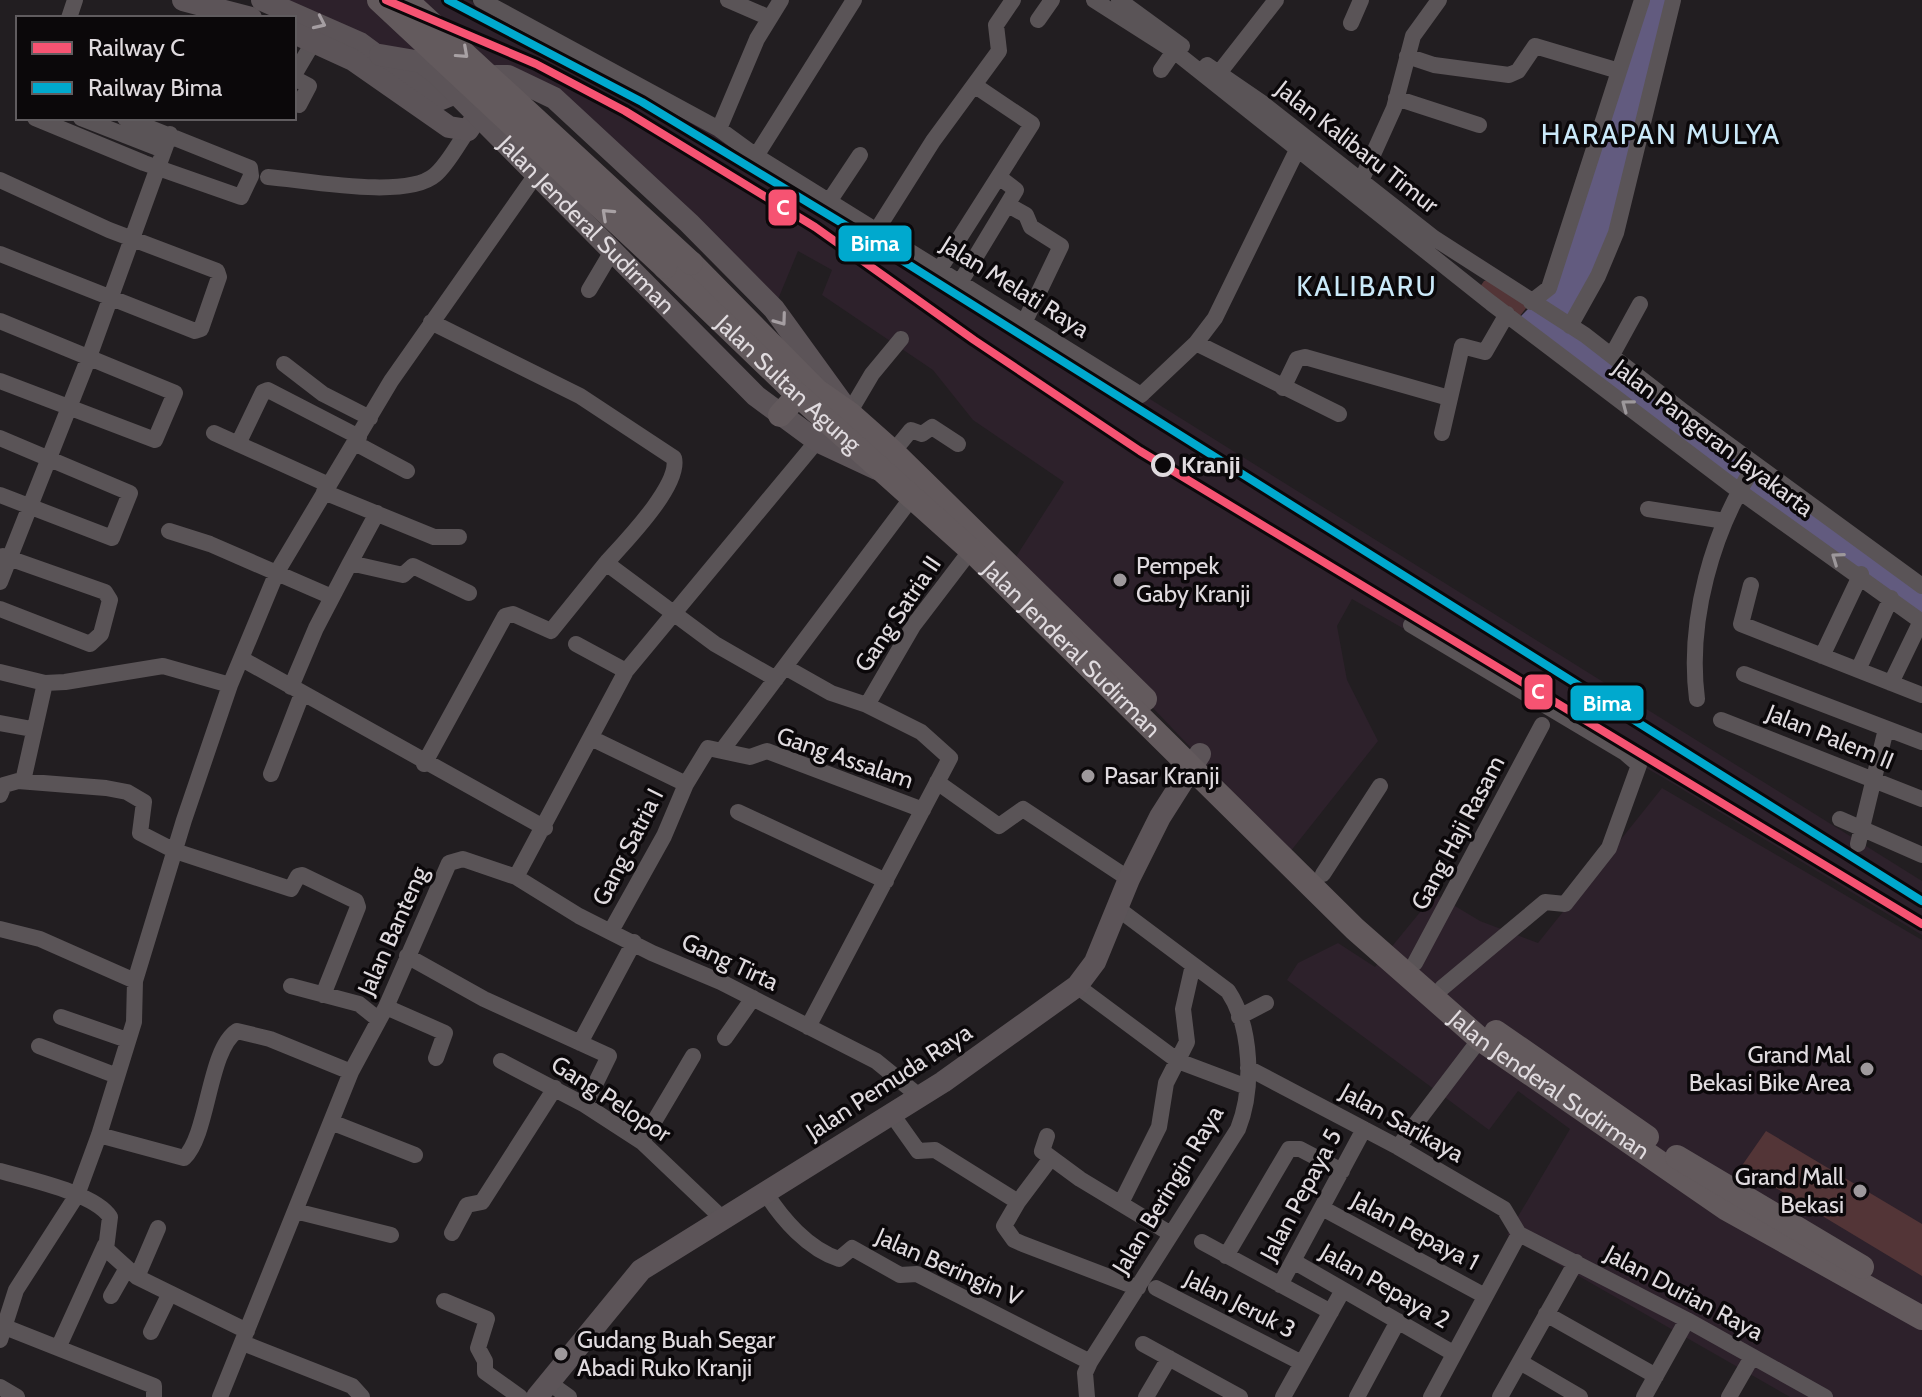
<svg xmlns="http://www.w3.org/2000/svg" width="1922" height="1397" viewBox="0 0 1922 1397" font-family="Cabin,sans-serif">
  <style>
    .built { fill: #2d212b }
    .green { fill: #533537 }
    .water { fill: #625b7f }
    .lines { fill: none; stroke-linecap: round; stroke-linejoin: round }
    .minor { stroke: #5a5457; stroke-width: 16 }
    .major { stroke: #5c5458; stroke-width: 22 }
    .highway { stroke: #635a5d; stroke-width: 24 }
    .highway-bridge { stroke: #635a5d; stroke-width: 24 }
    .rail-1-casing { stroke: #0b080a; stroke-width: 14 }
    .rail-2-casing { stroke: #0b080a; stroke-width: 14 }
    .rail-1 { stroke: #f65372; stroke-width: 8 }
    .rail-2 { stroke: #00a9ce; stroke-width: 8 }
    .oneway { stroke: #a59ea2 }
    .oneway2 { stroke: #a8a1a4 }
    .oneway3 { stroke: #9d989b }
    .stop-dot { fill: #0b080a; stroke: #e0dbdf; stroke-width: 4 }
    .poi-dot { fill: #9e999c; stroke: #0b080a; stroke-width: 3 }
    .labels { text-anchor: middle; stroke-width: 7; stroke-linejoin: round; paint-order: stroke }
    .street-label { font-size: 24px; fill: #e0dbdf; stroke: #0b080a }
    .stop-label { font-size: 24px; font-weight: bold; fill: #e0dbdf; stroke: #0b080a; text-anchor: start }
    .poi-label { font-size: 24px; fill: #e0dbdf; stroke: #0b080a; text-anchor: start }
    .quarter-label { font-size: 28px; letter-spacing: 2px; fill: #cae9f9; stroke: #0b080a }
    .line-badge { stroke: #0b080a; stroke-width: 3 }
    .badge-label { font-size: 22px; text-anchor: middle; font-weight: bold; fill: #fff }
  </style>
  <rect width="100%" height="100%" fill="#221e21"/>
  <path class="built" d="M262,0H469L625,81L1025,321L1922,881V935L1667,780L1352,599L1337,626L1347,680L1378,741L1290,852L1133,687L1010,566L1064,482L973,420L933,370L822,295L832,270L798,251L774,309L524,83L458,95Z
    M1662,788L1922,940V1397H1790L1507,1235L1570,1129L1518,1091L1489,1130L1287,980L1298,963L1338,943L1375,967L1435,894L1480,921L1538,943Z"/>
  <path class="green" d="M1492,279L1531,302L1516,321L1477,291L1484,281Z
    M1766,1131L1922,1224V1276L1741,1167Z"/>
  <path class="water" d="M1642,0H1673L1616,233L1570,326L1922,586V622L1516,321L1549,288Z"/>
  <g class="lines">
    <path class="minor" d="M481,0L719,129L756,156L1141,395L1196,343L1215,318L1298,148
      M728,0L770,18
      M1094,0L1174,51L1491,303L1739,491L1922,622
      M1119,0L1182,46
      M69,18L75,0
      M1038,20L1052,0
      M1351,23L1361,0
      M1407,56L1434,65L1509,75L1518,71L1535,46L1619,71
      M1207,65L1261,102L1434,238L1585,335L1684,412L1922,586
      M1161,70L1174,51
      M1219,73L1276,0
      M294,75L314,41
      M294,78L309,86L299,105
      M1396,98L1479,125
      M35,118L144,163L241,197L251,176L250,168L125,118
      M81,118L163,150
      M719,129L757,39L781,0
      M756,156L854,0
      M268,177C306,180 406,200 435,175C448,164 458,144 468,130
      M0,180L109,230L217,271L219,277L201,329L195,331L0,254
      M1361,181L1394,108L1413,36L1439,0
      M830,200L860,155
      M1008,205L1026,215L1031,227L1061,246L1025,321
      M878,228L933,141L999,51L996,25L1013,0
      M941,267L1032,124L974,85
      M961,281L1016,190L999,177
      M589,290L611,253
      M1531,302L1549,288L1642,0
      M0,321L175,393L155,440L0,381
      M431,322L580,396L674,458C681,485 624,543 606,563L715,644L776,679
      M1570,326L1598,276L1616,233L1673,0
      M1196,343L1339,414
      M1612,355L1640,304
      M284,364L323,394L370,418
      M1283,388L1297,359L1305,357L1449,398
      M849,413L872,374L901,339
      M214,433L329,485
      M1442,433L1462,346L1485,352L1507,314
      M0,438L130,493L112,538L0,495
      M355,443L407,471
      M238,444L263,392L268,390L359,437
      M893,452L911,430L922,434L932,427L958,444
      M324,492L434,537H459
      M1648,509L1725,521
      M169,531L210,544L332,597
      M350,563L377,513
      M0,582L89,357L170,134
      M1751,585L1741,624L1922,695
      M0,609L90,644L101,634L110,600L105,592L3,556
      M1411,625L1625,753L1639,765L1609,848L1565,904L1545,902L1442,988
      M576,644L626,671
      M1822,656L1861,574
      M242,659L545,828
      M785,667L831,693L867,705L921,732L950,758L808,1027
      M1858,670L1891,598
      M0,672L45,683L65,682L163,666L230,685
      M1744,674L1922,742
      M1891,683L1921,621
      M291,687L316,628L350,563L403,575L413,566L469,593
      M1697,699C1687,621 1712,531 1755,465
      M867,705L913,626L971,550
      M1721,720L1922,799
      M0,723L32,729
      M591,738L686,784L708,748L750,757L767,751L923,810
      M723,749L913,496
      M424,764L505,616L513,614L551,631L606,563
      M271,774L302,694
      M23,781L45,683
      M937,782L999,826L1023,809L1129,879
      M0,795L4,785L18,781L106,788L127,792L144,802L140,833L175,851L291,889L298,876L302,875L356,901L358,907L323,995
      M738,812L886,881
      M1840,819L1922,855
      M1858,844L1886,729
      M1323,874L1380,786
      M516,877L579,916L652,953L721,982L876,1061L919,1096
      M0,929L40,939L135,981
      M611,931L664,836L686,784
      M407,956L484,999L609,1056L585,1105
      M1415,963L1542,725
      M291,986L359,1004L379,1020
      M1077,986L1178,1061L1247,1087
      M386,1007L445,1033L436,1058
      M61,1017L127,1040
      M1239,1017L1266,1003
      M725,1038L753,998
      M580,1043L634,942
      M39,1046L117,1076
      M501,1061L585,1105L642,1142L723,1219
      M1248,1068L1398,1147L1504,1209L1519,1234
      M891,1113L918,1151L935,1150L1018,1202
      M331,1122L415,1155
      M99,1135L184,1158C209,1134 208,1050 237,1031L270,1039L351,1072
      M1047,1136L1042,1151L1080,1179L1171,1234
      M642,1142L693,1056
      M1398,1147L1480,1039
      M1051,1158L1018,1202L1004,1226L1014,1240L1023,1244L1138,1288
      M0,1171C27,1179 95,1193 110,1217L106,1249L137,1277L247,1331
      M765,1192C782,1219 808,1249 839,1259L852,1248L900,1275L917,1274L1090,1362
      M1121,1203L1159,1127L1166,1083L1187,1042L1183,1009L1193,965
      M1322,1208L1485,1296
      M295,1211L391,1235
      M452,1233L467,1205L482,1202L555,1088
      M1519,1234L1687,1320L1825,1397
      M1202,1242L1331,1312
      M1226,1256L1289,1149H1300L1342,1171
      M1293,1261L1453,1353
      M137,1277L158,1228
      M1280,1285L1364,1129
      M1156,1288L1302,1363
      M111,1296L127,1268
      M444,1301L487,1319L478,1348L485,1361V1372L520,1397
      M1546,1314L1656,1376
      M5,1327L154,1386V1397
      M151,1332L169,1295
      M0,1340L16,1290L77,1195L99,1135L134,1022L135,981L184,820L230,685L277,572L391,381L535,176
      M243,1343L352,1386L362,1397
      M1143,1344L1240,1397
      M59,1346L105,1245
      M1520,1362L1580,1397
      M548,1382L569,1397
      M0,1387L17,1397
      M220,1397L351,1072L386,1007L449,863L463,859L516,877L626,671L817,441
      M1087,1397L1085,1373L1090,1362L1238,1129C1254,1089 1252,1027 1228,991L1117,908
      M1146,1397L1169,1358
      M1283,1397L1343,1290
      M1357,1397L1398,1321
      M1431,1397L1519,1234
      M1500,1397L1576,1262
      M1644,1397L1687,1320
      M1729,1397L1752,1357"/>
    <g class="major">
      <path d="M183,0L251,18"/>
      <path d="M262,0L360,43L429,94L441,99L496,76H508L554,98L689,223L774,309L845,407"/>
      <path d="M294,33L353,60L449,127L468,130L484,106"/>
      <path id="s1" d="M380,55L421,62L437,74L756,396L817,441L877,469"/>
      <path d="M537,1397L641,1270L943,1082L1077,986L1095,962L1129,879L1160,817L1200,754"/>
    </g>
    <g class="highway">
      <path d="M691,263L816,390L849,413L893,452L1145,699"/>
      <path id="s2" d="M665,267L798,395L971,550L1355,929L1480,1039L1727,1209L1922,1318"/>
      <path d="M780,415L798,395"/>
      <path d="M1496,1032L1647,1137"/>
      <path d="M1677,1157L1862,1267"/>
    </g>
    <path class="highway-bridge" d="M379,0L665,267
      M406,0L691,263"/>
    <g class="rail-1-casing">
      <path id="rail-1" d="M386,0L536,64L625,111L815,227L974,340L1140,451L1922,924"/>
    </g>
    <g class="rail-2-casing">
      <path id="rail-2" d="M448,0L642,102L860,234L1922,901"/>
    </g>
    <use href="#rail-1" class="rail-1"/>
    <use href="#rail-2" class="rail-2"/>
  </g>
  <defs><path id="oneway-chevron" d="M-2-3.5L2.5 0L-2 3.5" fill="none" stroke-width="1.6" stroke-linecap="round" stroke-linejoin="round" transform="scale(2)"/></defs>
  <g class="oneway">
    <use href="#oneway-chevron" transform="translate(320 23) rotate(25)"/>
    <use href="#oneway-chevron" transform="translate(781 320) rotate(54)"/>
  </g>
  <g class="oneway2">
    <use href="#oneway-chevron" transform="translate(463 53) rotate(42)"/>
    <use href="#oneway-chevron" transform="translate(607 214) rotate(-137)"/>
  </g>
  <g class="oneway3">
    <use href="#oneway-chevron" transform="translate(1627 405) rotate(-143)"/>
    <use href="#oneway-chevron" transform="translate(1837 558) rotate(-145)"/>
  </g>
  <circle class="stop-dot" cx="1163" cy="465" r="10"/>
  <g class="poi-dot">
    <circle cx="1120" cy="580" r="8"/>
    <circle cx="1088" cy="776" r="8"/>
    <circle cx="1867" cy="1069" r="8"/>
    <circle cx="1860" cy="1191" r="8"/>
    <circle cx="561" cy="1354" r="8"/>
  </g>
  <g class="labels">
    <g class="street-label">
      <text transform="translate(1357 147) rotate(38)" y="8">Jalan Kalibaru Timur</text>
      <text dy="8" stroke="none"><textPath href="#s1" startOffset="274">Jalan Jenderal Sudirman</textPath></text>
      <text transform="translate(1015 287) rotate(32)" y="8">Jalan Melati Raya</text>
      <text dy="8" stroke="none"><textPath href="#s2" startOffset="170">Jalan Sultan Agung</textPath></text>
      <text transform="translate(1713 438) rotate(37)" y="8">Jalan Pangeran Jayakarta</text>
      <text transform="translate(898 614) rotate(-56)" y="8">Gang Satria II</text>
      <text dy="8" stroke="none"><textPath href="#s2" startOffset="558">Jalan Jenderal Sudirman</textPath></text>
      <text transform="translate(1830 737) rotate(22)" y="8">Jalan Palem II</text>
      <text transform="translate(845 758) rotate(19)" y="8">Gang Assalam</text>
      <text transform="translate(1458 833) rotate(-62)" y="8">Gang Haji Rasam</text>
      <text transform="translate(628 847) rotate(-63)" y="8">Gang Satria I</text>
      <text transform="translate(393 931) rotate(-66)" y="8">Jalan Banteng</text>
      <text transform="translate(730 962) rotate(25)" y="8">Gang Tirta</text>
      <text transform="translate(889 1082) rotate(-33)" y="8">Jalan Pemuda Raya</text>
      <text dy="8" stroke="none"><textPath href="#s2" startOffset="1206">Jalan Jenderal Sudirman</textPath></text>
      <text transform="translate(611 1099) rotate(33)" y="8">Gang Pelopor</text>
      <text transform="translate(1402 1123) rotate(29)" y="8">Jalan Sarikaya</text>
      <text transform="translate(1168 1190) rotate(-59)" y="8">Jalan Beringin Raya</text>
      <text transform="translate(1301 1195) rotate(-62)" y="8">Jalan Pepaya 5</text>
      <text transform="translate(1415 1231) rotate(28)" y="8">Jalan Pepaya 1</text>
      <text transform="translate(949 1267) rotate(24)" y="8">Jalan Beringin V</text>
      <text transform="translate(1385 1286) rotate(30)" y="8">Jalan Pepaya 2</text>
      <text transform="translate(1684 1293) rotate(28)" y="8">Jalan Durian Raya</text>
      <text transform="translate(1240 1304) rotate(27)" y="8">Jalan Jeruk 3</text>
    </g>
    <g class="stop-label">
      <text x="1181" y="473">Kranji</text>
    </g>
    <g class="poi-label">
      <text x="1136" y="574">Pempek<tspan x="1136" dy="28">Gaby Kranji</tspan></text>
      <text x="1104" y="784">Pasar Kranji</text>
      <text x="1851" y="1063" text-anchor="end">Grand Mal<tspan x="1851" dy="28">Bekasi Bike Area</tspan></text>
      <text x="1844" y="1185" text-anchor="end">Grand Mall<tspan x="1844" dy="28">Bekasi</tspan></text>
      <text x="577" y="1348">Gudang Buah Segar<tspan x="577" dy="28">Abadi Ruko Kranji</tspan></text>
    </g>
    <g class="quarter-label">
      <text x="1661" y="144">HARAPAN MULYA</text>
      <text x="1367" y="296">KALIBARU</text>
    </g>
  </g>
  <g class="line-badge">
    <rect x="767" y="188" width="31" height="39" rx="8" fill="#f65372"/>
    <rect x="837" y="224" width="76" height="39" rx="8" fill="#00a9ce"/>
    <rect x="1523" y="673" width="31" height="38" rx="8" fill="#f65372"/>
    <rect x="1569" y="684" width="76" height="38" rx="8" fill="#00a9ce"/>
  </g>
  <g class="badge-label">
    <text x="783" y="215">C</text>
    <text x="875" y="251">Bima</text>
    <text x="1538" y="699">C</text>
    <text x="1607" y="711">Bima</text>
  </g>
  <rect x="16" y="16" width="280" height="104" fill="#0b080a" stroke="#605c5f" stroke-width="2"/>
  <rect x="32" y="42" width="40" height="12" fill="#f65372" stroke="#605c5f" stroke-width="2"/>
  <text x="88" y="56" font-size="24" fill="#e0dbdf">Railway C</text>
  <rect x="32" y="82" width="40" height="12" fill="#00a9ce" stroke="#605c5f" stroke-width="2"/>
  <text x="88" y="96" font-size="24" fill="#e0dbdf">Railway Bima</text>
</svg>
